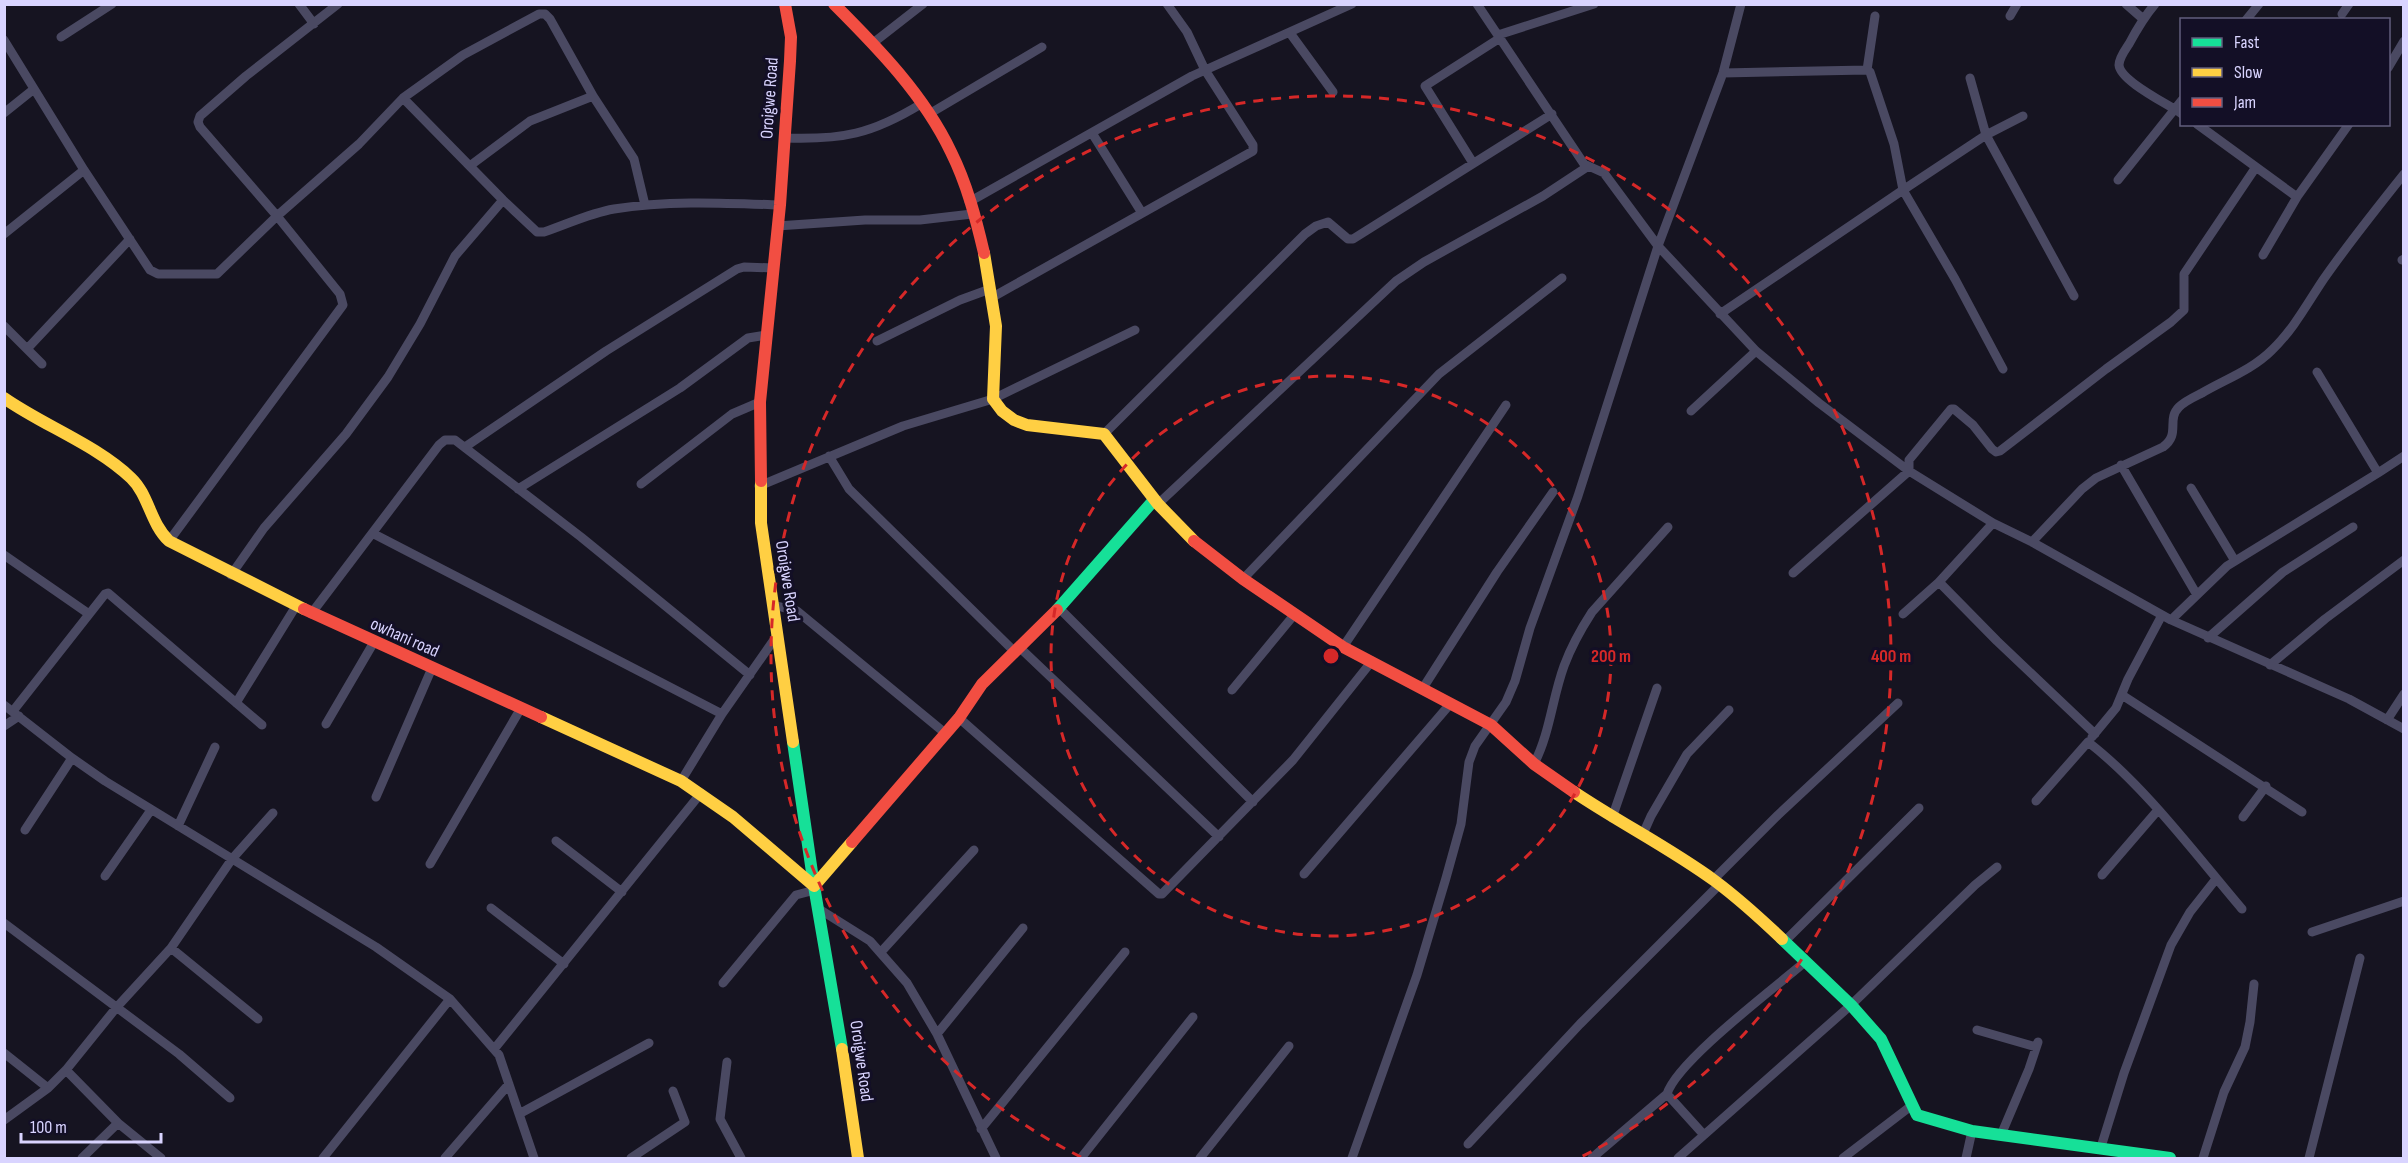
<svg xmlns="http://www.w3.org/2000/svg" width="2408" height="1163" viewBox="0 0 2408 1163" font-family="'Sofia Sans Condensed',sans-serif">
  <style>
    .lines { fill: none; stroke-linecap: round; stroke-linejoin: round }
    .street { stroke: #4a4962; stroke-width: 9 }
    .fast { stroke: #16e098; stroke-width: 12 }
    .slow { stroke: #ffcf43; stroke-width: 12 }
    .jam { stroke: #f24e42; stroke-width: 12 }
    .ring { fill: none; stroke: #d62828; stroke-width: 3; stroke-dasharray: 10 8 }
    .labels { text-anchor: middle; stroke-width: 6; stroke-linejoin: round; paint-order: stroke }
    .street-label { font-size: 18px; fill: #d9d4ff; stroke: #130f26 }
    .centre { fill: #d62828; stroke: #130f26; stroke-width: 3 }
    .ring-label { font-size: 18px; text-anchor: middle; font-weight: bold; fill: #d62828; stroke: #130f26; stroke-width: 6; stroke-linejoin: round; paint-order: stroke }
  </style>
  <rect width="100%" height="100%" fill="#161421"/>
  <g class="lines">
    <path class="street" d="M299,4L314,24
      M1477,4L1584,164L1604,173L1658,246L1756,351L1819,403L1909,471L1993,523L2032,542L2171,620L2349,699L2404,729
      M2126,4L2142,18
      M2155,4C2144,17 2137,29 2129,44C2125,50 2119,58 2119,65C2120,81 2168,104 2182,114
      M2342,14L2349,4
      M2010,16L2017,4
      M2246,20L2259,4
      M1290,33L1333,92
      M1498,35L1594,4
      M61,37L112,4
      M4,40L84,170L150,270L158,274H217L277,216L359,144L403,98L463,55L539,14H545L550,19L593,96L634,159L645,205
      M873,43L923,4
      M2388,68L2404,41
      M1867,70L1875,16
      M1723,73L1867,70L1870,72L1894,144L1903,190L1955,279L2003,369
      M1970,78L1986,135L2074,296
      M403,98L503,200L537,232H544C568,224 590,213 614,209C669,200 725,203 780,205
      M4,113L34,89
      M929,114L1042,47
      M2197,124L2297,197
      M1092,133L1142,213
      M785,138C842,140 872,134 921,104
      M1473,163L1425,86L1500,38
      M471,165L530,121L593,96
      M2118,180L2182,100
      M969,202L1192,76L1352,4
      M777,226L865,220H920L972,214
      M4,234L84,170
      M2263,255L2297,197L2349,124
      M2402,260L2404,259
      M991,298L1253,151V145L1205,70L1187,32L1167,4
      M1720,314L1903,190L1986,135L2023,116
      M4,326L42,364
      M877,341L960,300L990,289
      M27,349L130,239
      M2317,372L2378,473
      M1691,411L1756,351
      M1104,434L1305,234L1316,226L1328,222L1348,239H1353L1552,114
      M465,447L606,351L737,269L744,267L773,268
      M829,456L849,489L1015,652
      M2121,465L2197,595
      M641,484L732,414L760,402
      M759,486L903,426L993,399L1135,330
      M2191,488L2235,561
      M518,489L680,388L748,338L766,335
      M1158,504L1396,281L1424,262L1543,196L1587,167
      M374,534L722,714
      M169,541L343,305L340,294L277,216L200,127L198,122L200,116L246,76L338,4
      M2032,542L2082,489L2096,478L2163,447C2181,434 2166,420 2179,407C2185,401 2194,397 2202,393C2226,379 2252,370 2272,350C2293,330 2307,304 2323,280C2348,244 2376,209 2404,174
      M4,555L89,614
      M1793,573L1909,471V460L1951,409H1954L1973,425L1992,449L1996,452L2000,451L2106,369L2171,322L2184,310V274L2256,167
      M231,575L264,528L346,434L388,377L420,324L455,256L503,200
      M1243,579L1439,374L1562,278
      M1939,582L1997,641L2095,734
      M773,605L797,611L945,733
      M1059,608L1253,802
      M311,614L439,445L445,440H455L581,537L750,675
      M1903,614L1939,582L1993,523
      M2171,620L2227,566L2378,473L2404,456
      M2208,638L2283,572L2353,527
      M1019,647L1219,837
      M1343,647L1506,405
      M2270,665L2325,619L2404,560
      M1423,688L1497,572L1553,492
      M1232,690L1294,615
      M2122,695L2302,812
      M236,703L296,606
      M4,705L72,758L105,781L376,947L450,999L499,1055L534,1158
      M13,711L105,594L108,593L262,725
      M959,718L1159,894H1162L1293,760L1372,661
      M2387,720L2404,694
      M326,724L374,642
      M4,726L19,716
      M2092,737L2116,708L2128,679L2162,615
      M1534,764C1550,733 1552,699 1564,666C1571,647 1581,629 1592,612L1668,527
      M681,781L722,714L778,634
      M376,797L432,668
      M2036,801L2088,742C2144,785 2196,855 2242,909
      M2243,817L2266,786
      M1612,818L1657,688
      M178,826L215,747
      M25,830L72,758
      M1643,834L1651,816L1687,754L1729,710
      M556,841L622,892
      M430,864L521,708
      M1304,874L1451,703
      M2102,875L2158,810
      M105,876L151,810
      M1713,880L1778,815L1898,703
      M491,908L564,964
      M819,909L870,941L907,983L937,1034L996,1158
      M4,923L179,1054L230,1098
      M2312,932L2404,901
      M1785,941L1919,808
      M171,948L258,1019
      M881,952L974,850
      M723,983L796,895L815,890
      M1977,1030L2036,1047
      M937,1034L1023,928
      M495,1048L701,793
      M4,1053L48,1088
      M727,1062L720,1119L741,1158
      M66,1070L118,1123L161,1158
      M519,1114L649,1043
      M4,1120L48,1088L66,1070L116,1008L171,948L232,859L273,813
      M981,1129L1125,952
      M1704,1135L1667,1094C1677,1061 1776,987 1806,961
      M2001,1135L2029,1069L2038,1042
      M1468,1144L1580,1024L1719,885
      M2101,1147L2124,1073L2171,945L2190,912L2216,879
      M82,1158L118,1123
      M323,1158L450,999
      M445,1158L509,1084
      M631,1158L685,1122L673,1091
      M1081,1158L1193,1017
      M1200,1158L1289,1046
      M1352,1158L1417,975L1446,878L1461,824L1469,762L1475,746L1506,702L1515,681L1530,628L1578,496L1658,246L1723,73L1741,4
      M1592,1158L1667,1094
      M1678,1158L1851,1005L1975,885L1997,867
      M1843,1158L1911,1106
      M1966,1158L1972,1131
      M2203,1158L2224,1092L2245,1047L2250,1022L2254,984
      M2309,1158L2360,958"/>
    <path class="fast" d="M1057,610L1154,500
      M793,742L814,886L842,1049
      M1782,939L1851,1005L1881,1039L1917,1115L1972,1131L2170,1158"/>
    <path class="slow" d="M984,253L996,326L993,399L1002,411L1014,420L1027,425L1104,434L1158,504L1194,541
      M4,398C44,426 95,444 131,478C149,495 150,523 169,541L304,609
      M761,481V523L793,742
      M541,717L681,781L733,817L814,886L852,842
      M1574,792C1620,823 1670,848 1715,881C1739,899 1760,918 1782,939
      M842,1049L858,1158"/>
    <path class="jam" d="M834,4C878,48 924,95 951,152C967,184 976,219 984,253
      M761,481L760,402L780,205L790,61L791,37L785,4
      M1194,541L1243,579L1343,647L1491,725L1534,764L1574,792
      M304,609L541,717
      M852,842L959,718L982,684L1057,610"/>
  </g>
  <g class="ring">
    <circle cx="1331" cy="656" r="280"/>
    <path d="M1081 1157A560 560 0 1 1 1581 1157"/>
  </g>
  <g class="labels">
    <g class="street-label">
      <text transform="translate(769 98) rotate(-86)" y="6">Oroigwe Road</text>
      <text transform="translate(788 581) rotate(81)" y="6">Oroigwe Road</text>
      <text transform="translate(405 637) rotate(24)" y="6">owhani road</text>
      <text transform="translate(862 1061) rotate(82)" y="6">Oroigwe Road</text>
    </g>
  </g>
  <circle cx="1331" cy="656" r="9" class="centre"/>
  <g class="ring-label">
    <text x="1611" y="662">200 m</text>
    <text x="1891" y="662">400 m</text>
  </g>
  <rect width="2408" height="1163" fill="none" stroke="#d9d4ff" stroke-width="12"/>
  <rect x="2180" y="18" width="210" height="108" fill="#130f26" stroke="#625e7d" stroke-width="1.5"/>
  <rect x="2192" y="38" width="30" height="9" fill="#16e098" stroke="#625e7d" stroke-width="1.5"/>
  <text x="2234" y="48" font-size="18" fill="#d9d4ff">Fast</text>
  <rect x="2192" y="68" width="30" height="9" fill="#ffcf43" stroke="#625e7d" stroke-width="1.5"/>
  <text x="2234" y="78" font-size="18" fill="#d9d4ff">Slow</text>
  <rect x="2192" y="98" width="30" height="9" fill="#f24e42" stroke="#625e7d" stroke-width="1.5"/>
  <text x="2234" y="108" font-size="18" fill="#d9d4ff">Jam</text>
  <path d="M21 1133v9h140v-9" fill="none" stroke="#d9d4ff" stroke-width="3"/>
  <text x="30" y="1133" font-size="18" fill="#d9d4ff" stroke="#130f26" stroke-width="4.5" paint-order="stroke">100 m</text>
</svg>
